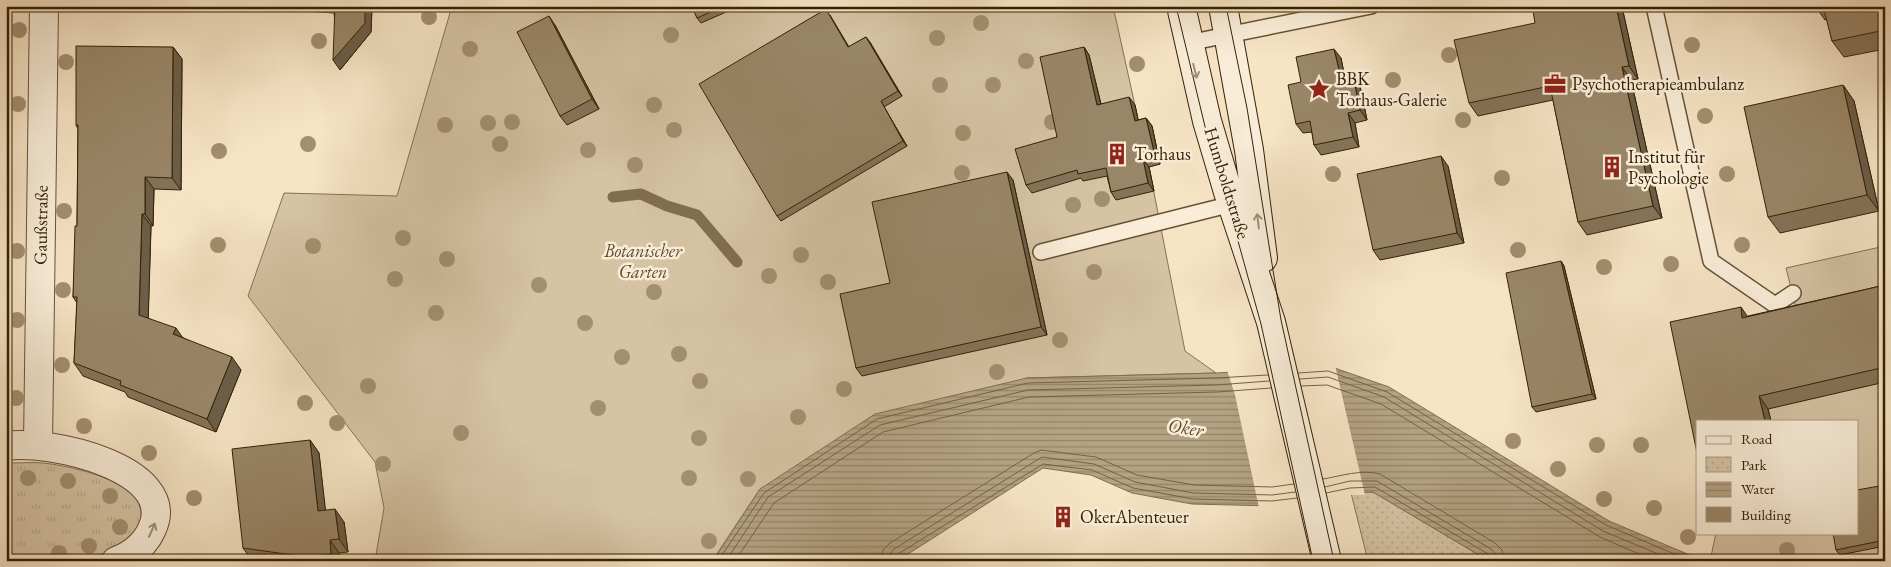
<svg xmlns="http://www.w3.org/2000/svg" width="1891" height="567" viewBox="0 0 1891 567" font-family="'EB Garamond',serif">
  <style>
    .grass { fill: url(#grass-tufts); stroke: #857254 }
    .park { fill: url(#park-dots); stroke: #857254 }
    .garden { fill: #d5c3a4; stroke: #857254 }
    .water { fill: url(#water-rules); stroke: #816e50 }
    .pier { fill: #f6e4c5 }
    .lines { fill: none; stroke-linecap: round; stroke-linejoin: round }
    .shore { stroke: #746243; stroke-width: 1 }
    .stream { stroke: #816e50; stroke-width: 11 }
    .lane-casing { stroke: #655234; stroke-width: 18 }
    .street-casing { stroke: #655234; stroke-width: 30 }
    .secondary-casing { stroke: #352103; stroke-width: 30 }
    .lane { stroke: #f9edd9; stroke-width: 15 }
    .street { stroke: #f9edd9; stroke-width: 28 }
    .secondary { stroke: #f9edd9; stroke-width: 28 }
    .tram { stroke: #352103; stroke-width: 1 }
    .tree { fill: #a28f70 }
    .wall { fill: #847359; stroke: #352103 }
    .shaded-wall { fill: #6b5e49; stroke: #352103 }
    .building { fill: #998668; stroke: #352103 }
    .oneway { stroke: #a19179 }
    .labels { text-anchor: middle; stroke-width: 5; stroke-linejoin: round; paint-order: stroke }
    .poi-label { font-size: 18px; fill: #352103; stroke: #f9edd9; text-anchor: start }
    .street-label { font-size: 18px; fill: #352103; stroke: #f9edd9 }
    .park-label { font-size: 18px; font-style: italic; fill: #5d4a2b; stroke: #f9edd9 }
    .water-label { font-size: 19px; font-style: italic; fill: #614e30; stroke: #f9edd9 }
  </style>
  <defs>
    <pattern id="grass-tufts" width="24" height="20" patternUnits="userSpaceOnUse" patternTransform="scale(1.25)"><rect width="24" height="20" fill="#d5c3a4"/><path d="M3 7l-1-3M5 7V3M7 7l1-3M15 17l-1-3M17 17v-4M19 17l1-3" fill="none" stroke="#b7a78c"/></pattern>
    <pattern id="park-dots" width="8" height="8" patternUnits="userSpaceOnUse" patternTransform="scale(1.25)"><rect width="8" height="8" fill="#d5c3a4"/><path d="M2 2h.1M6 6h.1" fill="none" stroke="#b7a78c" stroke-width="1.8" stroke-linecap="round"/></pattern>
    <pattern id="water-rules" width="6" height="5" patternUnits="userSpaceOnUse" patternTransform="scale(1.25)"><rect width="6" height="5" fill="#b4a283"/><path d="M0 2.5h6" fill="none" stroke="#938469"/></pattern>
  </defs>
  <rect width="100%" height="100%" fill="#f6e4c5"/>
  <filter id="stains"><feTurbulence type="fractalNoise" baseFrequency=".004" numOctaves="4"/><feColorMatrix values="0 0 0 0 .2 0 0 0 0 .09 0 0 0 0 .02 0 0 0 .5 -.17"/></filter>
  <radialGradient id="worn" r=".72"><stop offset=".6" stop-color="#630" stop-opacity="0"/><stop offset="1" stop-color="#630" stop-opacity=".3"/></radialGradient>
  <path class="grass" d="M13,463C23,463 33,462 43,463C72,466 156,483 139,525C130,546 103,555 82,560C75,562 67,561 60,561C42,561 24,561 6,561V465Z"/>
  <path class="park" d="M1373,492L1489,561H1368L1351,493Z"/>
  <path class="garden" d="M452,6H1113L1140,128L1152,126L1160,164L1149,167L1185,351L1216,373L1027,378L760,489L712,561H375L384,508L375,462L248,296L284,193L397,196Z
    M1885,246V561H1710L1716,533H1857V421H1697L1679,335L1797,312L1786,268Z"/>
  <path class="water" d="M1329,366L1389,387L1609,521L1704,561H1489L1373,492L1351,493L1273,506L1192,504L1132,493L1091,475L1043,468L897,561H713L760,489L875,414L1027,378L1216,373Z"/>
  <path class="pier" d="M1329,363L1335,365L1365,495H1351L1314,503L1273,509L1259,508L1235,395L1227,370Z"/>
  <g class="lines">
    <path class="shore" d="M1298,373L1328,371L1387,392L1606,525L1691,561
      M1300,379L1328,377L1384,397L1603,531L1675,561
      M1301,386L1327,385L1381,404L1600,537L1655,561
      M1323,479C1341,476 1362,469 1380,474L1495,543L1502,550L1504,561
      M1325,487L1350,481H1377L1491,549L1496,555L1497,561
      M1326,493L1350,488L1375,487L1488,554L1491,561
      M718,561L764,493L877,419L1028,383L1216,378L1268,375
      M726,561L768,497L880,425L1028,390L1216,385L1269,381
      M735,561L774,503L883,432L1029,397L1217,392L1271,388
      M881,561L883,550L890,543L1034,453L1041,450L1096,457L1137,475L1194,485L1272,487L1294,484
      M889,561L890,554L894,549L1042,457L1094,464L1135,482L1193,493L1272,495L1295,492
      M895,561L898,554L1043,464L1092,470L1133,488L1193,499L1272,501L1297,498"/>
    <path class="stream" d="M613,197L641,194L667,206L697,215L737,262"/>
    <g class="lane-casing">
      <path id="lane" d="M1654,6L1711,261L1775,305L1793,293
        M1188,43L1371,6
        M1041,252L1232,204"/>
    </g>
    <g class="street-casing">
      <path id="street" d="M38,444L44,6
        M6,446C47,439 180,468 152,529C145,545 132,555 116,561"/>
    </g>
    <g class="secondary-casing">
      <path id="secondary" d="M1181,6L1207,121L1228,192L1271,322L1327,561
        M1223,6L1249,150L1263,258"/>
    </g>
    <use href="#lane" class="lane"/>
    <use href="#street" class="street"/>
    <use href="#secondary" class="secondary"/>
    <path class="tram" d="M1176,6L1208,139L1228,205L1261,324L1313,561
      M1226,6L1247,108L1281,320L1334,561"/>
  </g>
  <g class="tree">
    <circle cx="429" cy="17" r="8"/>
    <circle cx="981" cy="23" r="8"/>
    <circle cx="19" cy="30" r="8"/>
    <circle cx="671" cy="35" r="8"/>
    <circle cx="937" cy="38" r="8"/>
    <circle cx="319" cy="41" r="8"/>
    <circle cx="1692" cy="45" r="8"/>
    <circle cx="470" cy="49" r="8"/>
    <circle cx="1449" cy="55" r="8"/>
    <circle cx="1026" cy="61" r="8"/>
    <circle cx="66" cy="62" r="8"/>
    <circle cx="1137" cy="64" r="8"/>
    <circle cx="1393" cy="80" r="8"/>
    <circle cx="940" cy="85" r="8"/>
    <circle cx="993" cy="85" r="8"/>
    <circle cx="18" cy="104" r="8"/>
    <circle cx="654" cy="105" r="8"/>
    <circle cx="1705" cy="116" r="8"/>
    <circle cx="1463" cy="120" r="8"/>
    <circle cx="512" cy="122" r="8"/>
    <circle cx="1052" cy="122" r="8"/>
    <circle cx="488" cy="123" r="8"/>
    <circle cx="445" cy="125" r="8"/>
    <circle cx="674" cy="130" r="8"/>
    <circle cx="963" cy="133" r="8"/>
    <circle cx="308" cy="144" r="8"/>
    <circle cx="500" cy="144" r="8"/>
    <circle cx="588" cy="150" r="8"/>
    <circle cx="219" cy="151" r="8"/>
    <circle cx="635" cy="165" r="8"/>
    <circle cx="962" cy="173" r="8"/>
    <circle cx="1333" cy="174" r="8"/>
    <circle cx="1727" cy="174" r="8"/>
    <circle cx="1502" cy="178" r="8"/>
    <circle cx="1102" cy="199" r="8"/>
    <circle cx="1073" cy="205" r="8"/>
    <circle cx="64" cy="211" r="8"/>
    <circle cx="403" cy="238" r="8"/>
    <circle cx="218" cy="245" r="8"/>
    <circle cx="1742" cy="245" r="8"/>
    <circle cx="313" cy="246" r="8"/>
    <circle cx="1518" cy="250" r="8"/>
    <circle cx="17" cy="251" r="8"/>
    <circle cx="801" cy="255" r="8"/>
    <circle cx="447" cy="259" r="8"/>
    <circle cx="1671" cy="264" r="8"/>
    <circle cx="1604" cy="267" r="8"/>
    <circle cx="1094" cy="272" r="8"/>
    <circle cx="769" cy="276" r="8"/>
    <circle cx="395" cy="279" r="8"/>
    <circle cx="828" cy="282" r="8"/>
    <circle cx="539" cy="285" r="8"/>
    <circle cx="63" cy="290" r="8"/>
    <circle cx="654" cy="292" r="8"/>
    <circle cx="436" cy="313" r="8"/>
    <circle cx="17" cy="320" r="8"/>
    <circle cx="585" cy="323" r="8"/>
    <circle cx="1060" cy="340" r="8"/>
    <circle cx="679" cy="354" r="8"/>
    <circle cx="622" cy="357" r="8"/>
    <circle cx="62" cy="365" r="8"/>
    <circle cx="997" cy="372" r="8"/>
    <circle cx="700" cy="381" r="8"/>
    <circle cx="368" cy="386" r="8"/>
    <circle cx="844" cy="389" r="8"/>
    <circle cx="16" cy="398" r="8"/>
    <circle cx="305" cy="403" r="8"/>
    <circle cx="598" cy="408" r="8"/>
    <circle cx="798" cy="417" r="8"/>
    <circle cx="337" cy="423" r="8"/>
    <circle cx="84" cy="426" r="8"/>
    <circle cx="461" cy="433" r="8"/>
    <circle cx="699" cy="438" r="8"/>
    <circle cx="1513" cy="441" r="8"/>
    <circle cx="1597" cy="445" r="8"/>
    <circle cx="1641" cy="445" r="8"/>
    <circle cx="149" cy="453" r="8"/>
    <circle cx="383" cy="464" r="8"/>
    <circle cx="1558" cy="469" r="8"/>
    <circle cx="28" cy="478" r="8"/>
    <circle cx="689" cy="478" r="8"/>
    <circle cx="748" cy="479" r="8"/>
    <circle cx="68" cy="481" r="8"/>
    <circle cx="110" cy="496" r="8"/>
    <circle cx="194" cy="498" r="8"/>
    <circle cx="1604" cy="499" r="8"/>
    <circle cx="1654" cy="508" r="8"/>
    <circle cx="120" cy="527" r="8"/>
    <circle cx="1688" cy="537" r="8"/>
    <circle cx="709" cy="541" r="8"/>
    <circle cx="89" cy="546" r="8"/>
    <circle cx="1787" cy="550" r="8"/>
    <circle cx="59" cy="553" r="8"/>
  </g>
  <path class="wall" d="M227,6H372L371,32L340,70L334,13Z
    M692,6H740L701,23L697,18Z
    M1557,6H1622V7L1638,79L1631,80L1662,218L1587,235L1578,222L1553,100L1478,116L1469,103L1535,23Z
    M1815,6H1885V49L1844,57L1832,41L1827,19L1825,20Z
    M830,15L849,47L866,37L902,96L884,107L907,146L781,221L777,216Z
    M555,25L599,109L567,125L560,116Z
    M173,47L182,59L181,190L154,189L153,226H151L148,318L241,370L216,432L128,397L125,392L83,376L74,363L77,303L73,297L77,226L78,129L76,125Z
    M1084,47L1089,55L1101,104L1135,105L1138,120L1146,118L1152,126L1160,164L1149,167L1154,191L1116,200L1111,192L1107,176L1083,181L1081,178L1032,193L1026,185L1057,137Z
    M1341,58L1344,73L1359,81L1367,120L1355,123L1359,147L1321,155L1314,145L1312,132L1303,133L1296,124Z
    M1843,85L1854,101L1879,211L1780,233L1768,217Z
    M1448,166L1464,243L1380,260L1373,250Z
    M1013,180L1047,335L862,376L856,368L890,283Z
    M1561,261L1564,266L1596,399L1536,412L1532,407Z
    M1885,285V382L1768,409L1771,421H1697L1748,316Z
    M310,440L319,453L325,510L344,522L348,552L339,553V561H252L243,548Z
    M1885,485V546L1840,555L1836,550Z"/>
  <path class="shaded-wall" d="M365,6H372L371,32L340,70L333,60Z
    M1616,6H1622V7L1638,79L1629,66Z
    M549,16L555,25L599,109L592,99Z
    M866,37L870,42L902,96L898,91Z
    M173,47L182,59L181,190L172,178Z
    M1084,47L1089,55L1103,113L1097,105Z
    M1334,49L1341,58L1346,84L1340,74Z
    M1622,67L1631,80L1662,218L1653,206Z
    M1352,71L1359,81L1367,120L1360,110Z
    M1843,85L1854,101L1879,211L1867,195Z
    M1129,97L1135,105L1140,129L1135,121Z
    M881,101L884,107L907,146L903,141Z
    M1348,113L1355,123L1359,147L1353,137Z
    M1146,118L1152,126L1160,164L1155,156Z
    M1441,156L1448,166L1464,243L1457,233Z
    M1143,159L1149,167L1154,191L1148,183Z
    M1007,172L1013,180L1047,335L1041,327Z
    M145,177L154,189L153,226L145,214Z
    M142,214L151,226L148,327L139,315Z
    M1561,261L1564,266L1596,399L1592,394Z
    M1741,307L1750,320L1742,318Z
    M176,328L185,341L173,334Z
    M232,357L241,370L216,432L207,419Z
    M1759,396L1768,409L1771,421H1765Z
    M310,440L319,453L327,523L318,511Z
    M335,509L344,522L348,552L339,539Z
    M330,540L339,553V561H335L331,554Z"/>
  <path class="building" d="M335,6H365V23L333,60Z
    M692,6H724L697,18Z
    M1557,6H1616L1629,66L1622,67L1653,206L1578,222L1550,86L1469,103L1454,40L1535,23L1533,11Z
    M1823,6H1885V30L1832,41Z
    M826,9L848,47L866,37L898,91L881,101L903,141L777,216L699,84Z
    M549,16L592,99L560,116L517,32Z
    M76,46L173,47L172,178L145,177V214H142L139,315L176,328L173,334L232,357L207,419L120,385L121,381L74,363L77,297H73L75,226H77L78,125H76Z
    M1084,47L1097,105L1129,97L1135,121L1146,118L1155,156L1143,159L1148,183L1111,192L1106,168L1078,174L1077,170L1026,185L1015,149L1057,137L1040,57Z
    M1334,49L1340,74L1352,71L1360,110L1348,113L1353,137L1314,145L1310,121L1296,124L1288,85L1301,82L1296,57Z
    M1843,85L1867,195L1768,217L1744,107Z
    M1441,156L1457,233L1373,250L1357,174Z
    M1007,172L1041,327L856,368L840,294L890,283L872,202Z
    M1561,261L1592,394L1532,407L1506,273Z
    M1885,285V367L1759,396L1765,421H1697V453L1670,322L1741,307L1742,318Z
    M310,440L318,511L335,509L339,539L330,540L331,554L307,557L243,548L232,449Z
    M1885,485V540L1836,550L1833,533H1857V490Z
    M1244,556L1245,561H1226Z"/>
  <defs><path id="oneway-shaft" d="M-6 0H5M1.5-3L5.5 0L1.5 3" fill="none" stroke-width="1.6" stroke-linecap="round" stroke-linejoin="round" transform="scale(1.25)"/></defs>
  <g class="oneway">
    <use href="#oneway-shaft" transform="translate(1195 71) rotate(76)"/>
    <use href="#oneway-shaft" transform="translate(1258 221) rotate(-97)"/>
    <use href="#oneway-shaft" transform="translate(152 530) rotate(-66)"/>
  </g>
  <defs>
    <g id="office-bare" transform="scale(1.725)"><path d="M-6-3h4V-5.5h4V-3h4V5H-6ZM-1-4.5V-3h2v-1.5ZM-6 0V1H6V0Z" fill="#8f2418" stroke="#f9edd9" stroke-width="2.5" paint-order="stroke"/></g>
    <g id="sight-bare" transform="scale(1.725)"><path d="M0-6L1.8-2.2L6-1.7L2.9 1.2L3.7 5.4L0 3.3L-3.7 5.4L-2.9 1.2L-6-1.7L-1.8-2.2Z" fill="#8f2418" stroke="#f9edd9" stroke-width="2.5" paint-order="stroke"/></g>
    <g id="building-bare" transform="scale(1.725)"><path d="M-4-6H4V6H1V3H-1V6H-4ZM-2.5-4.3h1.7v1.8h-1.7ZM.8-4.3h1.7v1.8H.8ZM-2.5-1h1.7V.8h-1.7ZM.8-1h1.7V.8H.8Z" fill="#8f2418" stroke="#f9edd9" stroke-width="2.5" paint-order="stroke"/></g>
  </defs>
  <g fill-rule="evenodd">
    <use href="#office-bare" x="1555" y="84"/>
    <use href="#sight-bare" x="1319" y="89"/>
    <use href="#building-bare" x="1117" y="154"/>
    <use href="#building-bare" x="1612" y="167"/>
    <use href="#building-bare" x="1063" y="517"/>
  </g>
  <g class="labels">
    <g class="poi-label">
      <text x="1336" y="85">BBK<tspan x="1336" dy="21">Torhaus-Galerie</tspan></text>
      <text x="1572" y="90">Psychotherapieambulanz</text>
      <text x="1134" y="160">Torhaus</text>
      <text x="1628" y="163">Institut für<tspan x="1628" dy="21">Psychologie</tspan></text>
      <text x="1080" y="523">OkerAbenteuer</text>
    </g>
    <g class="street-label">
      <text transform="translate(1227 183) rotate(73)" y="6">Humboldtstraße</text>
      <text transform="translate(41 225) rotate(-89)" y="6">Gaußstraße</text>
    </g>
    <g class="park-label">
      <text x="643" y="257">Botanischer<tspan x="643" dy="21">Garten</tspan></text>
    </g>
    <g class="water-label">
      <text transform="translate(1186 427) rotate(9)" y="7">Oker</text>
    </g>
  </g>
  <rect width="1891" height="567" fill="none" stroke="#f6e4c5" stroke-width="25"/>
  <rect x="8" y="8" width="1876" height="552" fill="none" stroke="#352103" stroke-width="2.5"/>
  <rect x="12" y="12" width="1866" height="542" fill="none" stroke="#352103"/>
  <rect x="1696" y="420" width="162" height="115" fill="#f9edd9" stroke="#ab9b83"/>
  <rect x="1706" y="436" width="25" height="8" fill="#f9edd9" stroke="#ab9b83"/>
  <text x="1741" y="444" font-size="15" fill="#352103">Road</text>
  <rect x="1706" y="457" width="25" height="15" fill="url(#park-dots)" stroke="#ab9b83"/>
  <text x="1741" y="470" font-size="15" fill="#352103">Park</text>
  <rect x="1706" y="482" width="25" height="15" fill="url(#water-rules)" stroke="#ab9b83"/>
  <text x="1741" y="494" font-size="15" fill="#352103">Water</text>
  <rect x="1706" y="507" width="25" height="15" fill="#998668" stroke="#ab9b83"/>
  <text x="1741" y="520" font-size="15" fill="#352103">Building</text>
  <rect width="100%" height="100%" filter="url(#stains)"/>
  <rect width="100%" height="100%" fill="url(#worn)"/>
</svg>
